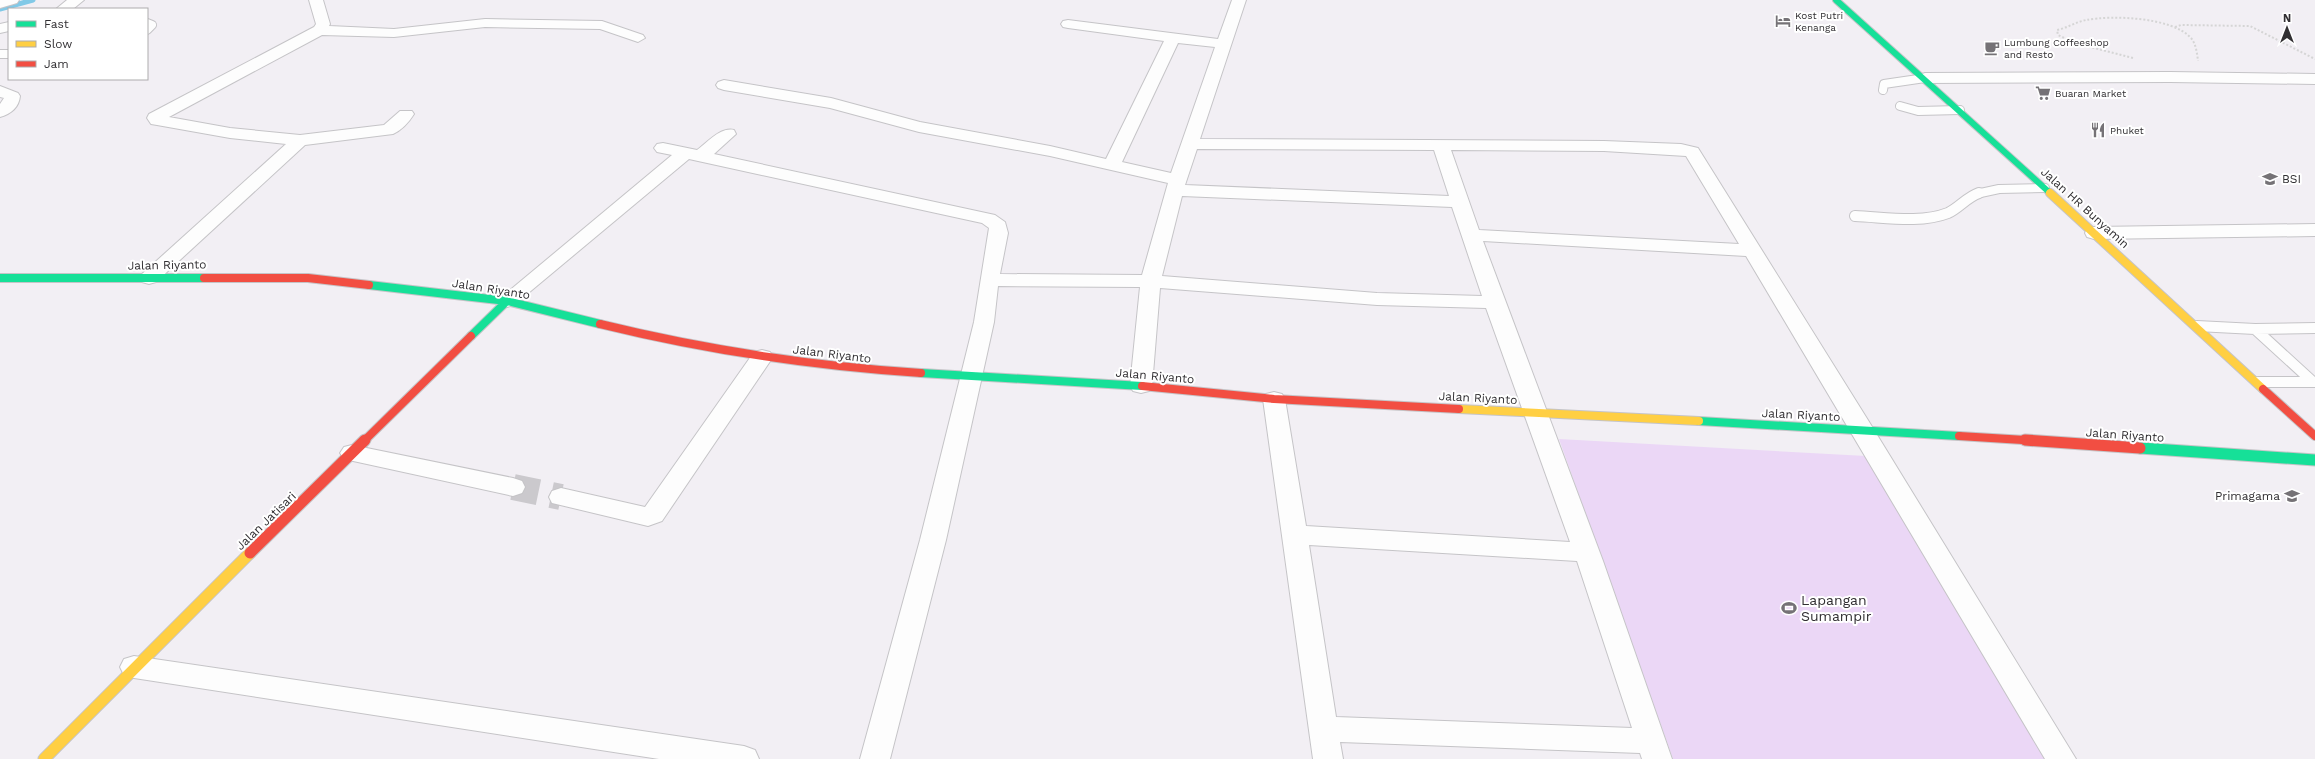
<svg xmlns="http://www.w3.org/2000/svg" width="2315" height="759" viewBox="0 0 2315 759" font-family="'Work Sans',sans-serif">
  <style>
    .green { fill: #ebd7f6 }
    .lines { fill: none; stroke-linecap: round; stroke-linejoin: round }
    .stream { stroke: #81c9e7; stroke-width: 5 }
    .street-tunnel { stroke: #cbc9cd; stroke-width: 26; stroke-dasharray: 26 13; stroke-linecap: butt }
    .lane-far1-casing { stroke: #c5c4c7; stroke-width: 10 }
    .lane-casing { stroke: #c5c4c7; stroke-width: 12 }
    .street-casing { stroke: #c5c4c7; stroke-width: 2 }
    .fast-far2-casing { stroke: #c5c4c7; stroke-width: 8 }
    .fast-far1-casing { stroke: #c5c4c7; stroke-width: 10 }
    .fast-casing { stroke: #c5c4c7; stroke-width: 13 }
    .slow-far1-casing { stroke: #c5c4c7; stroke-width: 10 }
    .slow-casing { stroke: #c5c4c7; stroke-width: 13 }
    .jam-far1-casing { stroke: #c5c4c7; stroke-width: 10 }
    .jam-casing { stroke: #c5c4c7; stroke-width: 13 }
    .path { stroke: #d5d5d5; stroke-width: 2; stroke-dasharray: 2 2; stroke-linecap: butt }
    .lane-far1 { stroke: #fdfdfd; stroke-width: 8 }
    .lane { stroke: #fdfdfd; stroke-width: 10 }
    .street { fill: #fdfdfd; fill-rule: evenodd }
    .fast-far2 { stroke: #16e098; stroke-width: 6 }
    .fast-far1 { stroke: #16e098; stroke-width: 8 }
    .fast { stroke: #16e098; stroke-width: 11 }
    .slow-far1 { stroke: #ffcf43; stroke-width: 8 }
    .slow { stroke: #ffcf43; stroke-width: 11 }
    .jam-far1 { stroke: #f24e42; stroke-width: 8 }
    .jam { stroke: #f24e42; stroke-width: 11 }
    .labels { text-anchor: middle; stroke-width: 4; stroke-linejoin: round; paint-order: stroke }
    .far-poi-label { font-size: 10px; fill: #312f32; stroke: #fff; text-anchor: start }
    .poi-label { font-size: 12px; fill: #312f32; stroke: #fff; text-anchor: start }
    .street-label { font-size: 12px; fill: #312f32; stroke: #fff }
    .near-poi-label { font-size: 14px; fill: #312f32; stroke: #fff; text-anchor: start }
  </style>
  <rect width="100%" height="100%" fill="#f2eff4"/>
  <path class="green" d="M1559,439L1866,456L2052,759H1673Z"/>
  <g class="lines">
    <path class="stream" d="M0,9L33,0"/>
    <path class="street-tunnel" d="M513,487L561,497"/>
    <g class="lane-far1-casing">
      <path id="lane-far1" d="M147,23L152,25L147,30
        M0,54H9
        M1883,90L1884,84L1925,78
        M1900,106L1918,111L1960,110
        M1976,194L1999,189L2045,188"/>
    </g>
    <g class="lane-casing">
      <path id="lane" d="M1855,216C1884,217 1920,224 1948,213C1959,208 1967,197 1979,193
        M2197,326L2255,329
        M2258,382H2315
        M2313,382L2255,329L2315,328"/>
    </g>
    <g class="street-casing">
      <path id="street" d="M0,0H19L17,3L0,8Z
        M67,0H84L73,9H56Z
        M309,0H323L330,24L329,26L394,29L485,19L602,21L643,35L645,38L638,42L600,29L485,27L394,37L322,35L169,117L230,128L300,135L384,125L400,111H412L414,114C409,122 402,130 393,134L305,145L156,282L149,284L142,282L139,278L142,274L286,144L230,138L157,125L151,124L147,118L149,114L314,27L316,24Z
        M1232,0H1246L1200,139L1604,141L1681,144L1698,148L1871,425L2076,759H2045L1746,256L1483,241L1603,561L1672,759H1642L1640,753L1340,742L1343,759H1313L1263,399L1266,394L1274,392L1282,394L1285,399L1306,526L1570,542L1486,308L1377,305L1160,288L1152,386L1149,391L1141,393L1133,391L1130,386L1140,287L998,286L994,322L946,540L890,759H860L920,540L974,322L989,228L982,223L689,159L514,305L507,307L500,305L497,301L672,155L657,152L654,148L657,144L663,143L697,150C708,142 720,127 734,130L736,134L714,154L995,215L1005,222L1008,233L1000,274L1142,275L1168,183L1050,156L919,132L830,108L724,90L718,88L716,85L718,82L724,80L831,98L920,122L1050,146L1106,159L1164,41L1068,28L1063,27L1061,24L1063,21L1068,20L1218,39ZM1178,43L1215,47L1171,173L1122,162ZM1197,149L1434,150L1449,196L1185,185ZM1451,150L1604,151L1686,156L1739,244L1479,230ZM1182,196L1452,207L1482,296L1377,293L1162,276ZM1309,545L1577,561L1632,728L1336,717Z
        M9,22V31L0,33V24Z
        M2170,72L2315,74V84L2170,82L1925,83L1919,81L1917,78L1919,75L1925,73Z
        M0,86L18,93L20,96C19,107 11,114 0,117V104L4,98L0,97Z
        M2315,224V236L2094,239L2087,237L2085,233L2087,229L2094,227Z
        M762,350L770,352L773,357L662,521L648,526L552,503L549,497L552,491L561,488L645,507L754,352Z
        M352,445L513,478L522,481L525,487L522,493L513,496L344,459L340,453L344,447Z
        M134,656L744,746L755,750L759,759H659L134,678L124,675L120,667L124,659Z"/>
    </g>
    <g class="fast-far2-casing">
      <path id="fast-far2" d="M1836,0L2050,193"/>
    </g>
    <g class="fast-far1-casing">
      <path id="fast-far1" d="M0,278H204
        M369,285L507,301L600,324
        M471,336L507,301
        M921,373L1142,386
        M1699,421L1959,436"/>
    </g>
    <g class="fast-casing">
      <path id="fast" d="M2140,448L2315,460"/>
    </g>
    <g class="slow-far1-casing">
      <path id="slow-far1" d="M2050,193L2263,389
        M1459,409L1699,421"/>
    </g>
    <g class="slow-casing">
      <path id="slow" d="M44,759L250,553"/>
    </g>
    <g class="jam-far1-casing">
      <path id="jam-far1" d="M204,278H308L369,285
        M600,324C706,350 812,366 921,373
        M1142,386L1274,399L1459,409
        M2263,389L2315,436
        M1959,436L2040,441
        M364,441L471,336"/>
    </g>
    <g class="jam-casing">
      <path id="jam" d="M2025,440L2140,448
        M250,553L365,440"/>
    </g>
    <path class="path" d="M2175,27L2181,25L2250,26L2315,59
      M2133,58L2075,43L2058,35L2057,30C2067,28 2076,22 2086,20C2112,15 2172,17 2191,38C2196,44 2197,53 2198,61"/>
    <use href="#lane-far1" class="lane-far1"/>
    <use href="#lane" class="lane"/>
    <use href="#street" class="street"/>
    <use href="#fast-far2" class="fast-far2"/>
    <use href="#fast-far1" class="fast-far1"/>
    <use href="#fast" class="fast"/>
    <use href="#slow-far1" class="slow-far1"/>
    <use href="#slow" class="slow"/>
    <use href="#jam-far1" class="jam-far1"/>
    <use href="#jam" class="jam"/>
  </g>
  <defs>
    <g id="hotel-bare" transform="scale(1.2)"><path d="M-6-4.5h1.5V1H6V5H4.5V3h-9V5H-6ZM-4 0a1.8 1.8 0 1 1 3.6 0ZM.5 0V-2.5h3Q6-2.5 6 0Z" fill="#757276" stroke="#fff" stroke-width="2.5" paint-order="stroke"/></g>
    <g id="cafe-bare" transform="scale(1.2)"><path d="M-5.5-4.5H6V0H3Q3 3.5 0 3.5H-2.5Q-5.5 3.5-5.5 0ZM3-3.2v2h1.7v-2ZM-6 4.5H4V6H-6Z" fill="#757276" stroke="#fff" stroke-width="2.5" paint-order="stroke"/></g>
    <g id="supermarket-bare" transform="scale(1.2)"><path d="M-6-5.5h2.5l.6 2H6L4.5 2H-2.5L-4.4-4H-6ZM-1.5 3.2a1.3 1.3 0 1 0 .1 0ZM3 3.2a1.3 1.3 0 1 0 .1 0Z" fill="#757276" stroke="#fff" stroke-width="2.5" paint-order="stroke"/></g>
    <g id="restaurant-bare" transform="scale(1.2)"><path d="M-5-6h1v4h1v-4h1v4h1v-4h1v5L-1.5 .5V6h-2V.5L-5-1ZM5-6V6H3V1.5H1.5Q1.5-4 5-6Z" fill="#757276" stroke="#fff" stroke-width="2.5" paint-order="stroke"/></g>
    <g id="university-bare" transform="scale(1.2)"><path d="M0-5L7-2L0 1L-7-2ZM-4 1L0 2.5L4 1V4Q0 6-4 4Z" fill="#757276" stroke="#fff" stroke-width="2.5" paint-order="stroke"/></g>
    <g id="school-bare" transform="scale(1.2)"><path d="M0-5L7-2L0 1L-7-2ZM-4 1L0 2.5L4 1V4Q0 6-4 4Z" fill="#757276" stroke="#fff" stroke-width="2.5" paint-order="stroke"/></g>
    <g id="stadium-bare" transform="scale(1.2)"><path d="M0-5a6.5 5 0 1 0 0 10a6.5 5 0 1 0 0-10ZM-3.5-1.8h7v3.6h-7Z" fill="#757276" stroke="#fff" stroke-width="2.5" paint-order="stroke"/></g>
  </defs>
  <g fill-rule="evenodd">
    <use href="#hotel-bare" x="1783" y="21"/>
    <use href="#cafe-bare" x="1992" y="48"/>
    <use href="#supermarket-bare" x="2043" y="93"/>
    <use href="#restaurant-bare" x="2098" y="130"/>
    <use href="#university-bare" x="2270" y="179"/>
    <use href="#school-bare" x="2292" y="496"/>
    <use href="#stadium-bare" x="1789" y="608"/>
  </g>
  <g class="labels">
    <g class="far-poi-label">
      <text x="1795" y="19">Kost Putri<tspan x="1795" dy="12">Kenanga</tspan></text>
      <text x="2004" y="46">Lumbung Coffeeshop<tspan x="2004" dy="12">and Resto</tspan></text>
      <text x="2055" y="97">Buaran Market</text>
      <text x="2110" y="134">Phuket</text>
    </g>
    <g class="poi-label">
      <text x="2282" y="183">BSI</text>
      <text x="2280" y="500" text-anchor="end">Primagama</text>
    </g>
    <g class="street-label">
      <text transform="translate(2085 208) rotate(42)" y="4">Jalan HR Bunyamin</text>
      <text transform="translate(167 265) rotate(-1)" y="4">Jalan Riyanto</text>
      <text transform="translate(491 289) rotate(9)" y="4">Jalan Riyanto</text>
      <text transform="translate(832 354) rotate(7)" y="4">Jalan Riyanto</text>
      <text transform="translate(1155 376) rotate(5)" y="4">Jalan Riyanto</text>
      <text transform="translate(1478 398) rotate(3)" y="4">Jalan Riyanto</text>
      <text transform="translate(1801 415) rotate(3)" y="4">Jalan Riyanto</text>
      <text transform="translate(2125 435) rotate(4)" y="4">Jalan Riyanto</text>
      <text transform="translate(266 521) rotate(-44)" y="4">Jalan Jatisari</text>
    </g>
    <g class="near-poi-label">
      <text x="1801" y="605">Lapangan<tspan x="1801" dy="16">Sumampir</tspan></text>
    </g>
  </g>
  <rect x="8" y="8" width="140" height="72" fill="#ffffff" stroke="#adacad"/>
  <rect x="16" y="21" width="20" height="6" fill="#16e098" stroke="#adacad"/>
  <text x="44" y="28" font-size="12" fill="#312f32">Fast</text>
  <rect x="16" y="41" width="20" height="6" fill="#ffcf43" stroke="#adacad"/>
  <text x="44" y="48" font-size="12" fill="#312f32">Slow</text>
  <rect x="16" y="61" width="20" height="6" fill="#f24e42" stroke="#adacad"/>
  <text x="44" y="68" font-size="12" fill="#312f32">Jam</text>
  <g transform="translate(2287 28)" stroke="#ffffff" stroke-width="3" paint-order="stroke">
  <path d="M0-3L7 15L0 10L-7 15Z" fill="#312f32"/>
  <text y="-6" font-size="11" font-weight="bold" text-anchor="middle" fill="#312f32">N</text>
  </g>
</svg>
